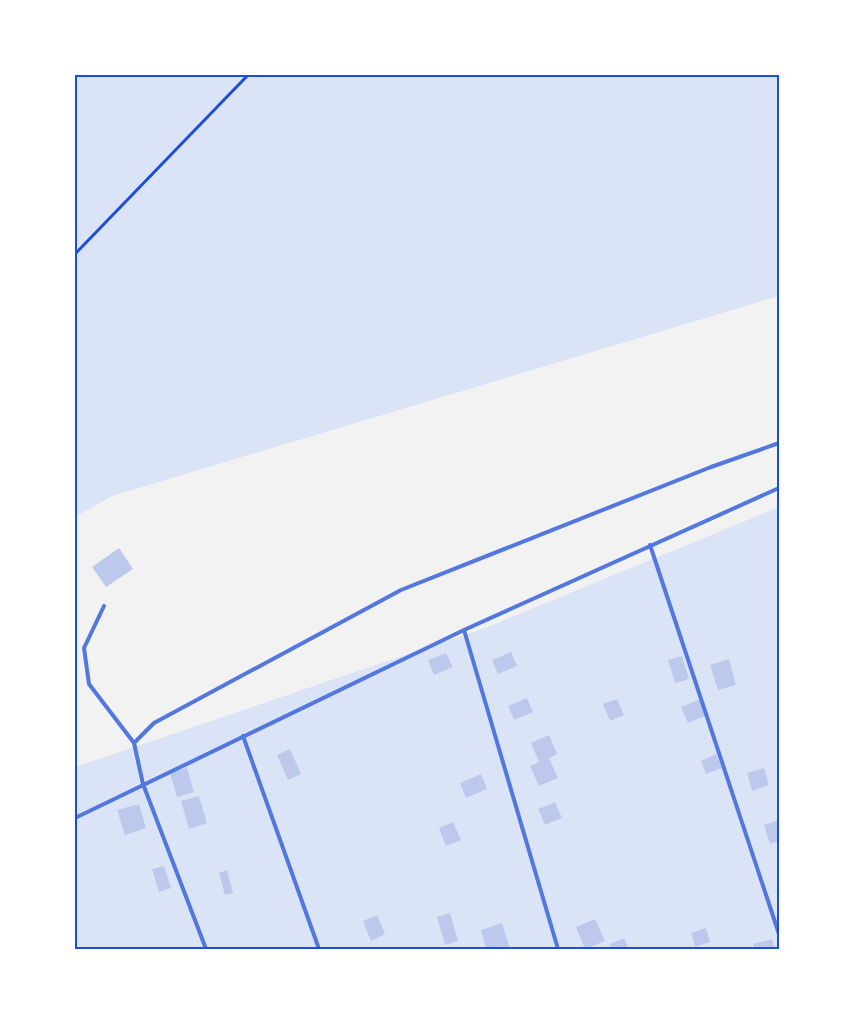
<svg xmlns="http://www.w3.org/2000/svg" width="854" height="1024" viewBox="0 0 854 1024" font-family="'Work Sans',sans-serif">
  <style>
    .green { fill: #dbe4f7 }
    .building { fill: #bdc9ec }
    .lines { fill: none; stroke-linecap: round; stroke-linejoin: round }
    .path { stroke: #1d4ed8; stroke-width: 3 }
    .service { stroke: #5277de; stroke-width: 4 }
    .neatline { fill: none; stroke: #1d4ed8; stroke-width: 2 }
  </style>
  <rect width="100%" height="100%" fill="#f2f2f2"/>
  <path class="green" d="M75,75H779V296L112,496L75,517Z
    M779,507V949H75V767L485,628Z"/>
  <path class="building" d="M119,548L133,569L106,587L92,567Z
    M511,652L517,666L498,674L492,660Z
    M446,653L453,667L434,675L428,660Z
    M682,656L689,679L675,683L668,660Z
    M729,659L736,685L718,690L710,665Z
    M527,698L533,712L514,720L508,706Z
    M617,699L624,715L610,721L603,704Z
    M700,699L707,715L688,723L681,707Z
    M549,735L557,754L549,758L558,778L539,786L530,766L539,762L531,743Z
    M290,749L301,774L288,780L277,755Z
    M716,754L722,768L706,774L701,761Z
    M187,768L194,792L177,797L170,773Z
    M764,768L769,785L752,791L747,773Z
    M481,774L487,789L466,798L460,783Z
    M199,796L207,823L189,829L181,801Z
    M555,802L562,818L545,825L538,809Z
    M139,804L146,828L125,835L117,810Z
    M779,820V841L770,844L764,825Z
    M453,822L461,840L446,846L439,828Z
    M164,866L171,888L159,892L152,869Z
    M227,870L233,893L225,895L219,873Z
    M450,913L458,941L445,945L437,917Z
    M377,915L385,934L371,941L363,921Z
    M595,919L605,941L585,949L576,927Z
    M502,923L510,949H486L481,930Z
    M706,928L710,942L695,947L691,933Z
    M624,938L629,949H612L610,944Z
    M772,939L775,949H755L753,944Z"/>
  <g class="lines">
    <path class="path" d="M75,254L248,75"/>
    <path class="service" d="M650,545L779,934
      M104,606L84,648L89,684L134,743
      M464,630L558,949
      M243,736L319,949
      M75,818L464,630L779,488
      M206,949L143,784L134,743L154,723L401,590L711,467L779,443"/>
  </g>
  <rect width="854" height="1024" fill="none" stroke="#ffffff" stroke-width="152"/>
  <rect x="76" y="76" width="702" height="872" class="neatline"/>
</svg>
